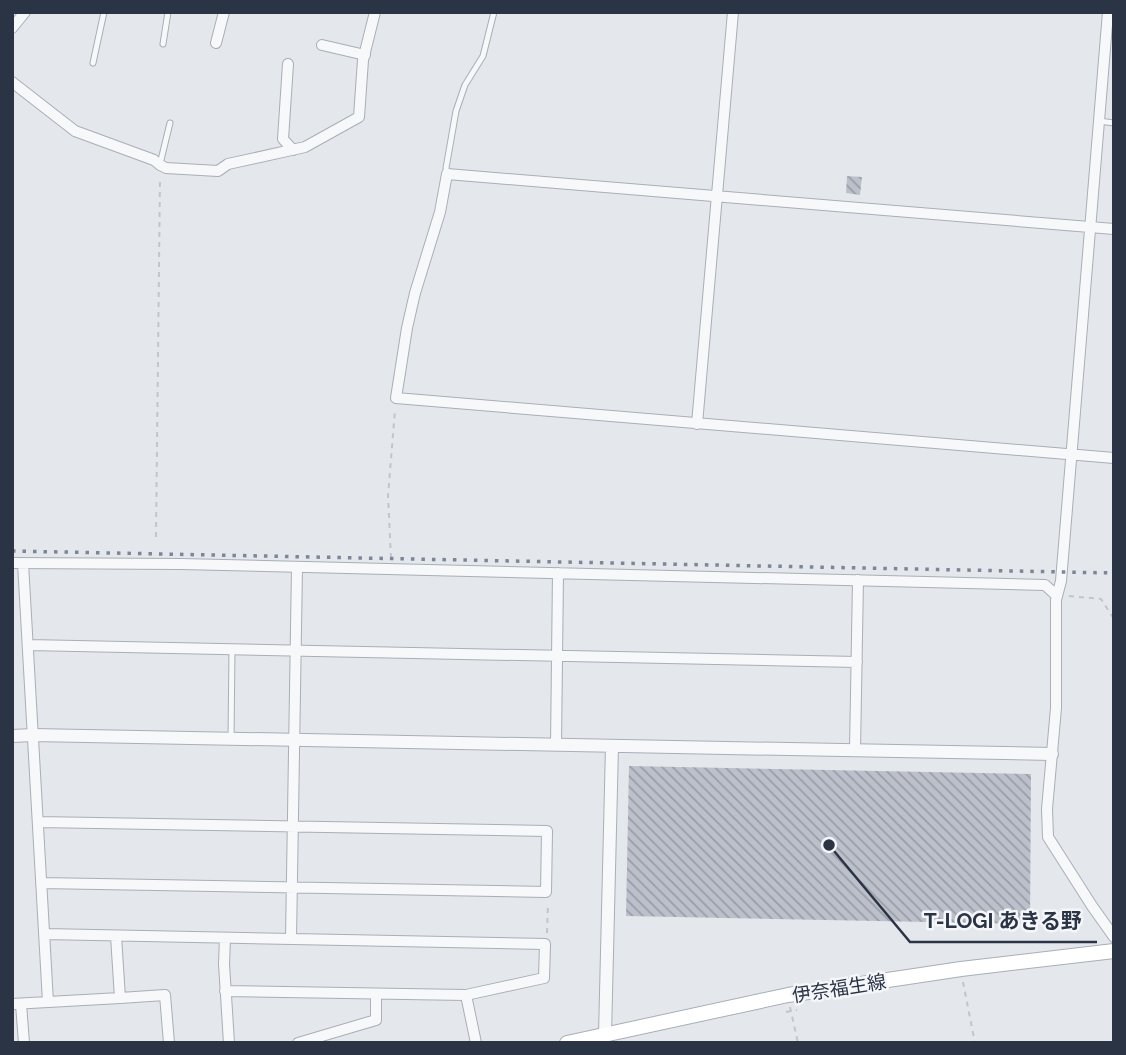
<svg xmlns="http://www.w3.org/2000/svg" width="1126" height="1055" viewBox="0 0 1126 1055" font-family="Raleway,'Noto Sans JP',sans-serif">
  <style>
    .building { fill: url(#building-back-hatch) }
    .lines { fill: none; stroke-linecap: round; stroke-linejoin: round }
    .service-casing { stroke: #a9aeb7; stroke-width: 7 }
    .minor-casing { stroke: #a9aeb7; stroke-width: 12 }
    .tertiary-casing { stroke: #a9aeb7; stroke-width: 14 }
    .secondary-casing { stroke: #a9aeb7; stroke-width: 16 }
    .path { stroke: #c2c5cb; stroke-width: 2; stroke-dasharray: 5 5; stroke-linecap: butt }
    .service { stroke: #f7f8fa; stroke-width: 5 }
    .minor { stroke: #f7f8fa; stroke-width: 10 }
    .tertiary { stroke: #f7f8fa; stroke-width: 12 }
    .secondary { stroke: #fff; stroke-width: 14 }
    .rail { stroke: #7d8696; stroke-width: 3.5; stroke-dasharray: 3.5 7; stroke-linecap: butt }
    .labels { text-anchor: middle; stroke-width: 5; stroke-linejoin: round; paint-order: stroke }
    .street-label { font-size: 19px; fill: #2b3445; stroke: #f4f6f9 }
    .leader { fill: none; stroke: #2b3445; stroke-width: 2.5 }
    .callout-dot { fill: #2b3445; stroke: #f4f6f9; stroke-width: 2.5 }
    .callout-label { font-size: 21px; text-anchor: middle; font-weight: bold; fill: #2b3445; stroke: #f4f6f9; stroke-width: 5; stroke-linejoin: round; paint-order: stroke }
  </style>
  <defs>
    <pattern id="building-back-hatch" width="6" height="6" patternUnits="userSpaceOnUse" patternTransform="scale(1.75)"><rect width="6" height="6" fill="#bbc0ca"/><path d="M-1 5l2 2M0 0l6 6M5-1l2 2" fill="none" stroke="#989da6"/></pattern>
  </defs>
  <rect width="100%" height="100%" fill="#e4e7ec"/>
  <path class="building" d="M847,176L862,177L860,195L846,193Z
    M629,766L1031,774L1030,924L626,916Z"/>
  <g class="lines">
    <g class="service-casing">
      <path id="service" d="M163,44L168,12
        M93,63L104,12
        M1099,121L1114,123
        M160,164L170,123
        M447,174L446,168L456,111L465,85L483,56L494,12
        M231,739L232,649"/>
    </g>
    <g class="minor-casing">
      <path id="minor" d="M1108,12L1061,581L1056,600V708L1047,809L1048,837L1092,906L1114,937
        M12,28L25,12
        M216,43L224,12
        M322,45L365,55
        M288,64L283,139L293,150
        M12,82L75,131L154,160L160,165L166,168L218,171L228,164L305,147L359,117L363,60L375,12
        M1114,229L447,174L440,212L415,293L407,328L396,398L1114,458
        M697,424L733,12
        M12,563L181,564L1045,585L1056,595
        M23,563L48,1002
        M28,645L857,662
        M556,745L558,573
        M855,750L858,580
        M38,822L547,831L546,892L41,883
        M44,934L545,944L544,978L466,995L225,991
        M225,938L224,964L229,1043
        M291,939L297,567
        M466,995L476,1043
        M120,998L165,995L169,1043
        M12,1004L120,998L116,936
        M21,1004L24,1043
        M298,1043L376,1020V994"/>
    </g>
    <g class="tertiary-casing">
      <path id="tertiary" d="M12,736L33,735L1052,754
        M605,1035L612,746"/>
    </g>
    <g class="secondary-casing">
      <path id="secondary" d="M567,1043L788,995L961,969L1114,951"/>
    </g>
    <path class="path" d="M156,537L160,177
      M391,558L388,496L395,410
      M1069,596L1101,599L1112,616L1114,617
      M547,933L548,903
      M963,982L975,1043
      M790,1007L798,1043
      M786,1012L797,1010"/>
    <use href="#service" class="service"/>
    <use href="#minor" class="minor"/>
    <use href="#tertiary" class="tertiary"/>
    <use href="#secondary" class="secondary"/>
    <path class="rail" d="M12,551L1114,573"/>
  </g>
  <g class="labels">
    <g class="street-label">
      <text transform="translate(839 988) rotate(-9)" y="7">伊奈福生線</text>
    </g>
  </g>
  <path class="leader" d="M829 845L910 942H1097"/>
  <circle class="callout-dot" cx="829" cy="845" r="7"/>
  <g class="callout-label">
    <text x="1003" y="928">T-LOGI あきる野</text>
  </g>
  <rect width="1126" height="1055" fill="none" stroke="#2b3445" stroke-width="28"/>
</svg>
